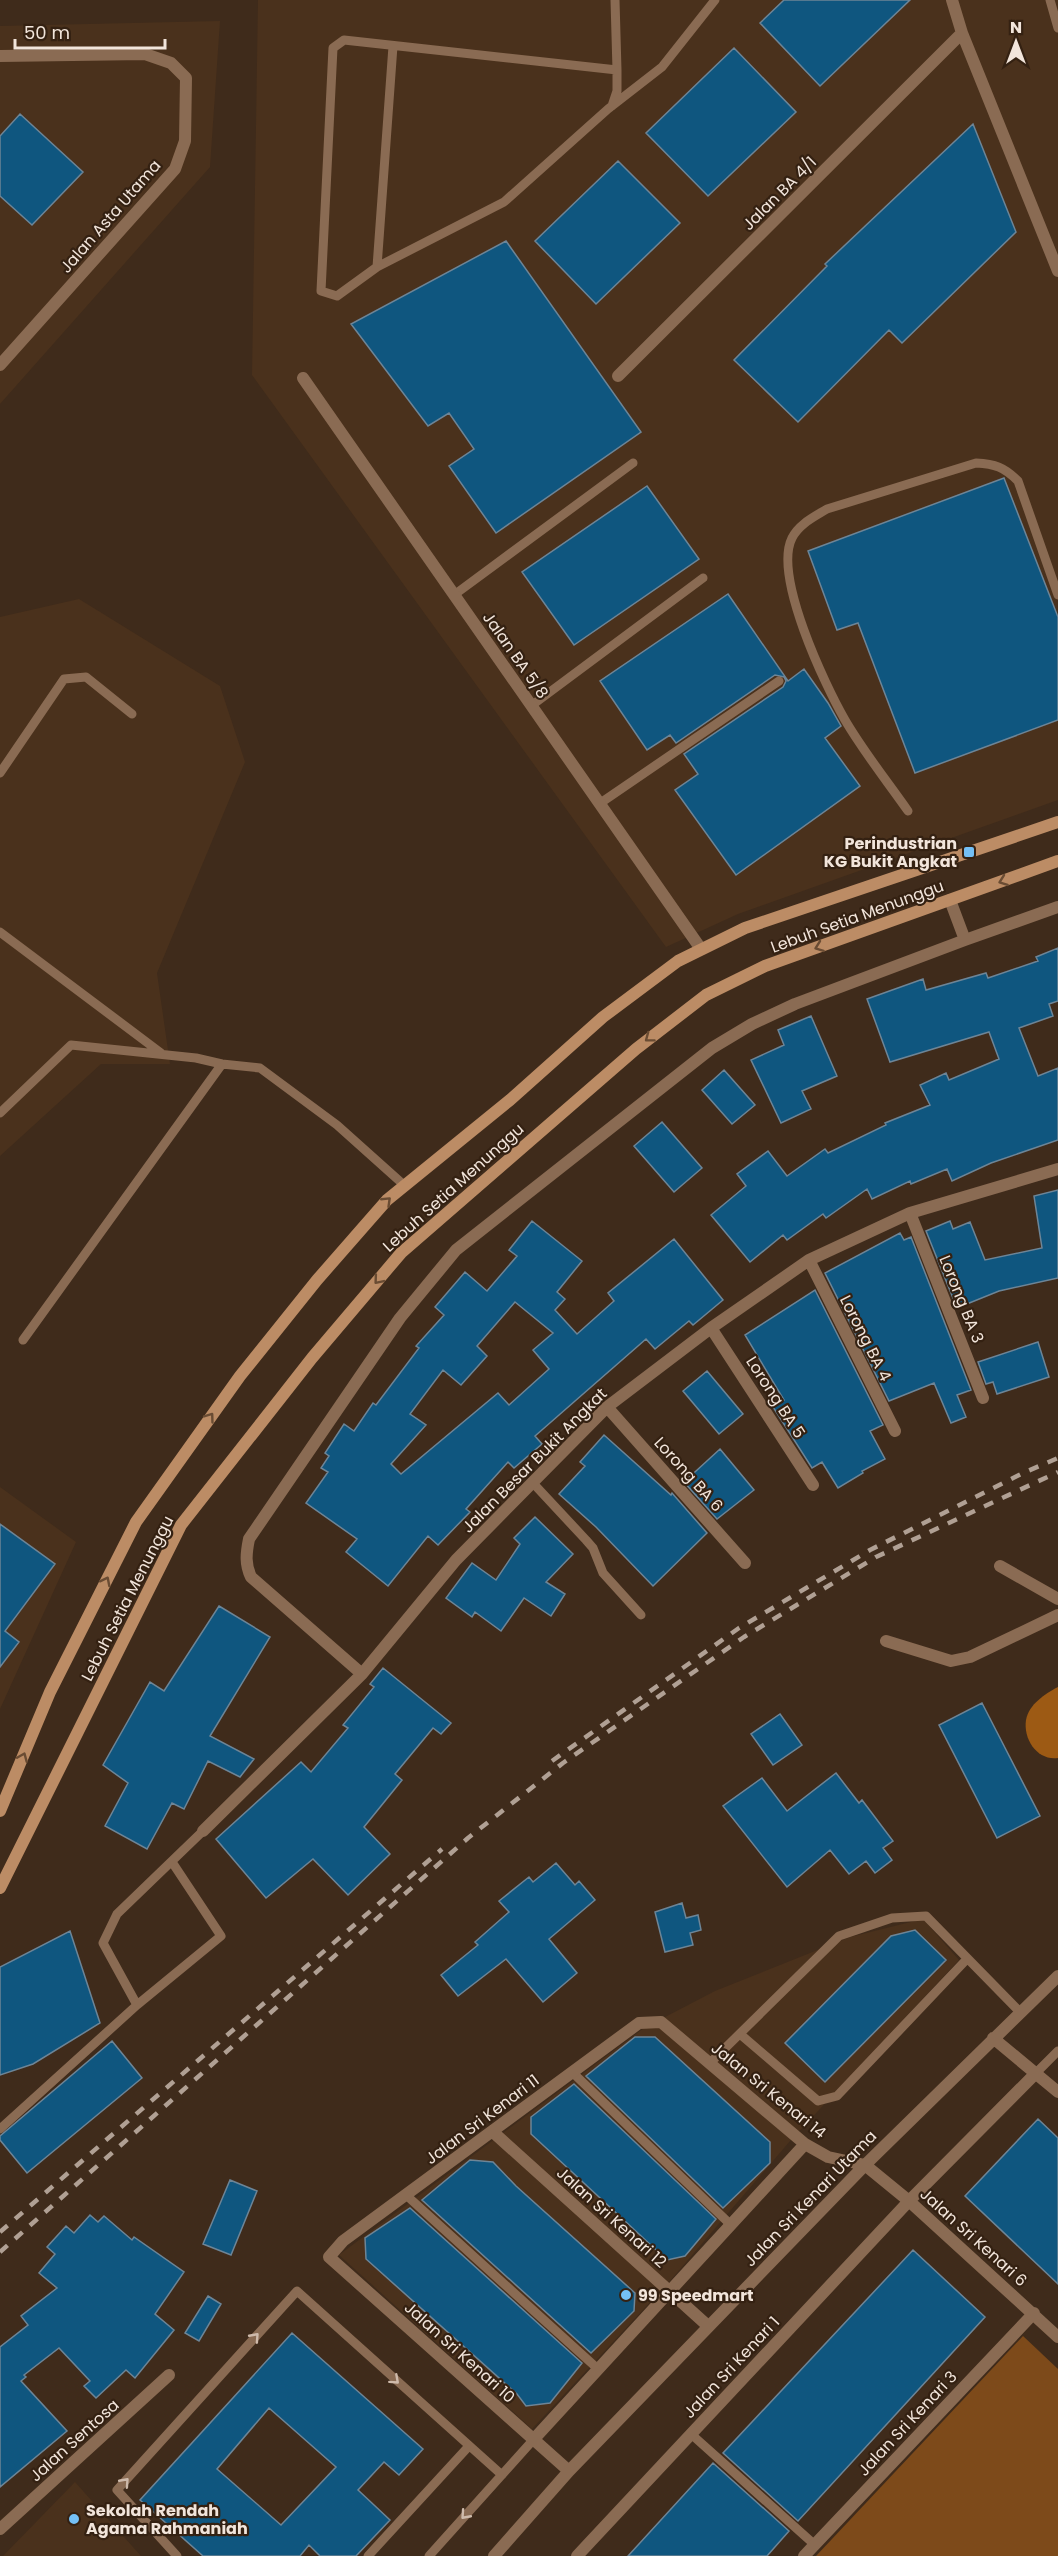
<svg xmlns="http://www.w3.org/2000/svg" width="1058" height="2556" viewBox="0 0 1058 2556" font-family="Poppins,sans-serif">
  <style>
    .built { fill: #4a311c }
    .green { fill: #7d4a1a }
    .water { fill: #9d5a14 }
    .building { fill: #0f567f; stroke: #6d8597; stroke-width: 1.5; fill-rule: evenodd }
    .lines { fill: none; stroke-linecap: round; stroke-linejoin: round }
    .lane { stroke: #8a6b53; stroke-width: 9 }
    .street { stroke: #8a6b53; stroke-width: 12 }
    .secondary { stroke: #bc8c65; stroke-width: 12 }
    .rail { stroke: #b0a094; stroke-width: 4.5; stroke-dasharray: 10 10; stroke-linecap: butt }
    .oneway { stroke: #6a4c33 }
    .oneway2 { stroke: #cebaab }
    .poi-dot { fill: #74c0f6; stroke: #342112; stroke-width: 2 }
    .labels { text-anchor: middle; stroke-width: 4.5; stroke-linejoin: round; paint-order: stroke }
    .street-label { font-size: 16px; fill: #f2e5db; stroke: #342112 }
    .poi-label { font-size: 16px; font-weight: bold; fill: #f2e5db; stroke: #342112; text-anchor: start }
  </style>
  <rect width="100%" height="100%" fill="#3f2b1b"/>
  <path class="built" d="M258,0H1058V800L738,914L666,947L252,375Z
    M220,21L210,167L0,404V26Z
    M79,599L220,686L245,762L157,973L170,1064H101L0,1156V617Z
    M0,1487L76,1542L0,1709Z
    M923,1919L959,1960L790,2141L669,2282L532,2429L339,2255L644,2028L715,1991L850,1937Z
    M75,2482L141,2556H3Z"/>
  <path class="green" d="M1023,2336L1058,2369V2556H816Z"/>
  <path class="water" d="M1058,1687V1758C1038,1761 1023,1740 1026,1720C1029,1704 1045,1694 1058,1687Z"/>
  <path class="building" d="M784,0H910L820,86L760,23Z
    M734,48L796,112L708,196L646,133Z
    M20,114L83,172L32,225L0,196V136Z
    M973,124L1016,232L902,343L889,330L798,422L734,360L827,266L825,264Z
    M618,161L680,223L596,304L535,241Z
    M506,241L641,432L496,533L449,466L474,449L449,413L428,426L351,324Z
    M1004,478L1058,617V720L915,773L858,623L837,630L808,551Z
    M647,486L699,559L574,645L522,572Z
    M728,594L788,681L804,669L828,703L841,726L825,738L860,786L736,875L675,790L698,774L684,754L783,687L786,681L784,677L775,675L676,743L670,735L647,750L600,681Z
    M1058,948V1001L1049,1004L1053,1016L1019,1028L1038,1076L1058,1068V1140L991,1163L952,1181L947,1169L911,1184L910,1181L872,1199L867,1189L826,1218L823,1214L787,1240L783,1235L750,1262L711,1215L746,1186L737,1174L768,1151L787,1176L825,1149L828,1153L886,1125L885,1123L930,1105L920,1085L946,1073L949,1080L999,1059L989,1032L890,1062L867,999L923,979L926,990L986,973L988,978L1038,961L1036,957Z
    M811,1016L837,1076L802,1091L811,1109L781,1123L751,1060L784,1045L778,1030Z
    M724,1070L755,1105L732,1124L702,1090Z
    M662,1122L702,1168L674,1192L634,1146Z
    M1058,1190V1278L999,1291L957,1308L926,1231L950,1221L953,1229L970,1222L985,1260L1042,1248L1034,1196Z
    M532,1221L582,1261L557,1292L565,1299L555,1310L577,1334L614,1301L608,1293L674,1239L723,1300L693,1325L689,1321L655,1349L646,1339L535,1436L542,1444L514,1468L508,1462L466,1509L470,1512L438,1545L428,1536L388,1586L346,1552L357,1539L306,1503L328,1472L321,1468L329,1456L325,1453L344,1424L354,1431L373,1403L376,1405L419,1348L416,1346L444,1315L435,1307L465,1272L487,1291L517,1256L509,1250ZM515,1302L553,1333L533,1350L549,1369L509,1405L498,1393L401,1474L391,1464L426,1425L410,1414L443,1370L461,1385L487,1356L477,1346Z
    M900,1233L904,1240L911,1237L971,1390L957,1395L966,1417L951,1423L934,1383L889,1401L825,1273Z
    M815,1290L883,1425L870,1431L885,1459L862,1471L863,1473L838,1488L822,1462L812,1468L773,1407L784,1400L745,1335Z
    M1038,1342L1049,1377L997,1394L993,1382L986,1384L978,1362Z
    M707,1371L743,1414L719,1434L683,1391Z
    M604,1435L671,1495L672,1493L707,1533L653,1586L596,1527L559,1494L585,1466L580,1462Z
    M720,1449L754,1490L717,1519L684,1482Z
    M535,1517L573,1554L546,1582L565,1594L551,1616L524,1598L501,1631L475,1612L472,1617L446,1598L472,1563L496,1580L520,1544L514,1538Z
    M0,1524L55,1564L5,1631L19,1642L0,1667Z
    M219,1606L270,1637L210,1736L254,1759L240,1777L208,1761L184,1809L172,1803L147,1849L105,1826L128,1783L103,1765L150,1682L164,1691Z
    M383,1668L451,1723L441,1734L433,1728L395,1774L402,1780L364,1827L390,1854L348,1895L313,1859L266,1898L216,1839L301,1762L311,1772L348,1728L343,1725L374,1687L370,1684Z
    M982,1703L1040,1816L997,1838L939,1725Z
    M780,1714L802,1745L773,1765L751,1734Z
    M836,1773L859,1803L862,1800L893,1841L883,1848L892,1860L875,1873L866,1861L849,1874L830,1850L787,1887L723,1806L762,1778L787,1811Z
    M556,1863L575,1885L579,1881L595,1900L549,1939L577,1973L543,2002L506,1959L458,1996L441,1975L478,1945L475,1942L509,1912L499,1901L529,1877L533,1882Z
    M682,1903L686,1918L698,1915L701,1930L690,1933L693,1945L665,1952L655,1912Z
    M915,1930L946,1960L825,2082L785,2043L891,1936Z
    M70,1931L100,2023L33,2064L0,2075V1967Z
    M635,2037H655L770,2142V2163L723,2208L586,2076Z
    M112,2041L142,2078L27,2173L0,2140V2136Z
    M574,2084L716,2219L685,2256L667,2260L531,2134V2117Z
    M1038,2119L1058,2138V2284L965,2196Z
    M470,2160L493,2162L516,2186L635,2293L634,2311L591,2353L422,2200Z
    M230,2180L257,2191L231,2255L203,2244Z
    M410,2208L582,2363L550,2403L526,2406L517,2394L366,2259L365,2238Z
    M90,2215L98,2222L104,2216L132,2240L134,2237L184,2272L155,2314L174,2330L135,2378L126,2370L96,2398L84,2386L90,2381L59,2348L24,2375L26,2377L21,2381L67,2431L0,2487V2347L28,2325L21,2316L57,2288L39,2273L55,2254L47,2247L66,2226L74,2233Z
    M913,2250L985,2317L798,2521L723,2453Z
    M208,2296L221,2304L199,2341L185,2333Z
    M292,2333L423,2449L399,2475L384,2462L358,2490L390,2520L356,2556H320L309,2545L300,2556H203L140,2500ZM269,2408L336,2467L281,2525L217,2469Z
    M713,2463L789,2531L767,2556H628Z"/>
  <g class="lines">
    <path class="lane" d="M615,0L617,70L344,40L333,48L321,291L337,296L377,267L504,202L608,109L662,67L715,0
      M1050,0L1058,28
      M612,106L617,91V70
      M377,267L393,46
      M454,595L633,463
      M531,706L703,578
      M0,773L64,679L86,677L132,714
      M599,804L779,681
      M908,811C887,781 863,751 845,720C825,685 773,576 792,538C799,524 814,517 827,509L976,463C995,464 1004,467 1018,481L1058,595
      M0,932L161,1053
      M0,1113L71,1045L196,1058L222,1064L260,1068L337,1125L404,1185
      M23,1340L222,1064
      M532,1482L586,1540L593,1548L603,1573L641,1615
      M137,2005L103,1943L117,1914L203,1831
      M740,2034L818,2101L837,2096L966,1960
      M710,2063L839,1936L892,1918L926,1916L1020,2012
      M572,2072L731,2225
      M1036,2073L1058,2051
      M0,2129L137,2005L221,1936L172,1862
      M406,2195L598,2369
      M691,2434L815,2545
      M177,2556L117,2490L297,2291L502,2475
      M368,2556L469,2446
      M429,2556L534,2439"/>
    <path class="street" d="M952,0L962,33L1058,271
      M0,56L145,54L171,63L186,78L185,141L175,169L0,365
      M618,376L962,33
      M303,378L701,949
      M950,900L965,940
      M910,1213L983,1398
      M809,1260L895,1431
      M711,1328L813,1485
      M607,1407L745,1563
      M1000,1566L1058,1599
      M886,1641L951,1661L970,1657L1058,1615
      M362,1674L251,1577C245,1564 246,1554 249,1539L400,1318L456,1250L712,1048L752,1024L795,1004L965,940L1058,907
      M203,1831L362,1674L456,1560L607,1407L711,1328L809,1260L910,1213L1058,1169
      M993,2038L1058,2092
      M493,2132L708,2326
      M534,2439L805,2144
      M569,2471L329,2257L343,2241L639,2023L661,2022L805,2144L828,2157L865,2165L909,2201L1058,2337
      M0,2529L169,2375
      M494,2556L569,2471L865,2165L1058,1976
      M577,2556L909,2201L1036,2073
      M804,2556L1034,2313"/>
    <path class="secondary" d="M0,1811L50,1692L136,1522L240,1376L317,1280L387,1200L510,1100L603,1017L678,961L745,928L1058,822
      M0,1888L181,1525L312,1358L401,1253L636,1049L706,995L765,966L1058,861"/>
    <path class="rail" d="M552,1761L739,1628L870,1550L1023,1473L1058,1458
      M0,2232L442,1849
      M0,2252L468,1838L563,1763L744,1637L876,1557L1058,1472"/>
  </g>
  <defs><path id="oneway-chevron" d="M-2-3.5L2.5 0L-2 3.5" fill="none" stroke-width="1.6" stroke-linecap="round" stroke-linejoin="round" transform="scale(1.5)"/></defs>
  <g class="oneway">
    <use href="#oneway-chevron" transform="translate(1003 881) rotate(160)"/>
    <use href="#oneway-chevron" transform="translate(819 947) rotate(160)"/>
    <use href="#oneway-chevron" transform="translate(649 1038) rotate(143)"/>
    <use href="#oneway-chevron" transform="translate(387 1201) rotate(-44)"/>
    <use href="#oneway-chevron" transform="translate(378 1280) rotate(130)"/>
    <use href="#oneway-chevron" transform="translate(210 1417) rotate(-54)"/>
    <use href="#oneway-chevron" transform="translate(106 1581) rotate(-63)"/>
    <use href="#oneway-chevron" transform="translate(23 1757) rotate(-67)"/>
  </g>
  <g class="oneway2">
    <use href="#oneway-chevron" transform="translate(255 2337) rotate(-48)"/>
    <use href="#oneway-chevron" transform="translate(395 2380) rotate(42)"/>
    <use href="#oneway-chevron" transform="translate(125 2482) rotate(-48)"/>
    <use href="#oneway-chevron" transform="translate(465 2515) rotate(132)"/>
  </g>
  <g class="poi-dot">
    <rect x="963" y="846" width="12" height="12" rx="3"/>
    <circle cx="626" cy="2295" r="6"/>
    <circle cx="74" cy="2519" r="6"/>
  </g>
  <g class="labels">
    <g class="street-label">
      <text transform="translate(779 193) rotate(-45)" y="6">Jalan BA 4/1</text>
      <text transform="translate(110 216) rotate(-49)" y="6">Jalan Asta Utama</text>
      <text transform="translate(516 655) rotate(55)" y="6">Jalan BA 5/8</text>
      <text transform="translate(857 916) rotate(-20)" y="6">Lebuh Setia Menunggu</text>
      <text transform="translate(453 1187) rotate(-42)" y="6">Lebuh Setia Menunggu</text>
      <text transform="translate(962 1299) rotate(68)" y="6">Lorong BA 3</text>
      <text transform="translate(866 1338) rotate(63)" y="6">Lorong BA 4</text>
      <text transform="translate(776 1397) rotate(57)" y="6">Lorong BA 5</text>
      <text transform="translate(534 1460) rotate(-45)" y="6">Jalan Besar Bukit Angkat</text>
      <text transform="translate(689 1474) rotate(48)" y="6">Lorong BA 6</text>
      <text transform="translate(127 1598) rotate(-63)" y="6">Lebuh Setia Menunggu</text>
      <text transform="translate(769 2090) rotate(39)" y="6">Jalan Sri Kenari 14</text>
      <text transform="translate(482 2119) rotate(-37)" y="6">Jalan Sri Kenari 11</text>
      <text transform="translate(810 2198) rotate(-46)" y="6">Jalan Sri Kenari Utama</text>
      <text transform="translate(612 2217) rotate(42)" y="6">Jalan Sri Kenari 12</text>
      <text transform="translate(974 2237) rotate(42)" y="6">Jalan Sri Kenari 6</text>
      <text transform="translate(460 2352) rotate(42)" y="6">Jalan Sri Kenari 10</text>
      <text transform="translate(731 2367) rotate(-47)" y="6">Jalan Sri Kenari 1</text>
      <text transform="translate(907 2423) rotate(-47)" y="6">Jalan Sri Kenari 3</text>
      <text transform="translate(74 2440) rotate(-42)" y="6">Jalan Sentosa</text>
    </g>
    <g class="poi-label">
      <text x="957" y="849" text-anchor="end">Perindustrian<tspan x="957" dy="18">KG Bukit Angkat</tspan></text>
      <text x="638" y="2301">99 Speedmart</text>
      <text x="86" y="2516">Sekolah Rendah<tspan x="86" dy="18">Agama Rahmaniah</tspan></text>
    </g>
  </g>
  <g transform="translate(1016 42)" stroke="#342112" stroke-width="4.5" paint-order="stroke">
  <path d="M0-4.5L10 22L0 15L-10 22Z" fill="#f2e5db"/>
  <text y="-9" font-size="16" font-weight="bold" text-anchor="middle" fill="#f2e5db">N</text>
  </g>
  <path d="M15 39v9h150v-9" fill="none" stroke="#f2e5db" stroke-width="3"/>
  <text x="24" y="39" font-size="18" fill="#f2e5db" stroke="#342112" stroke-width="4.5" paint-order="stroke">50 m</text>
</svg>
